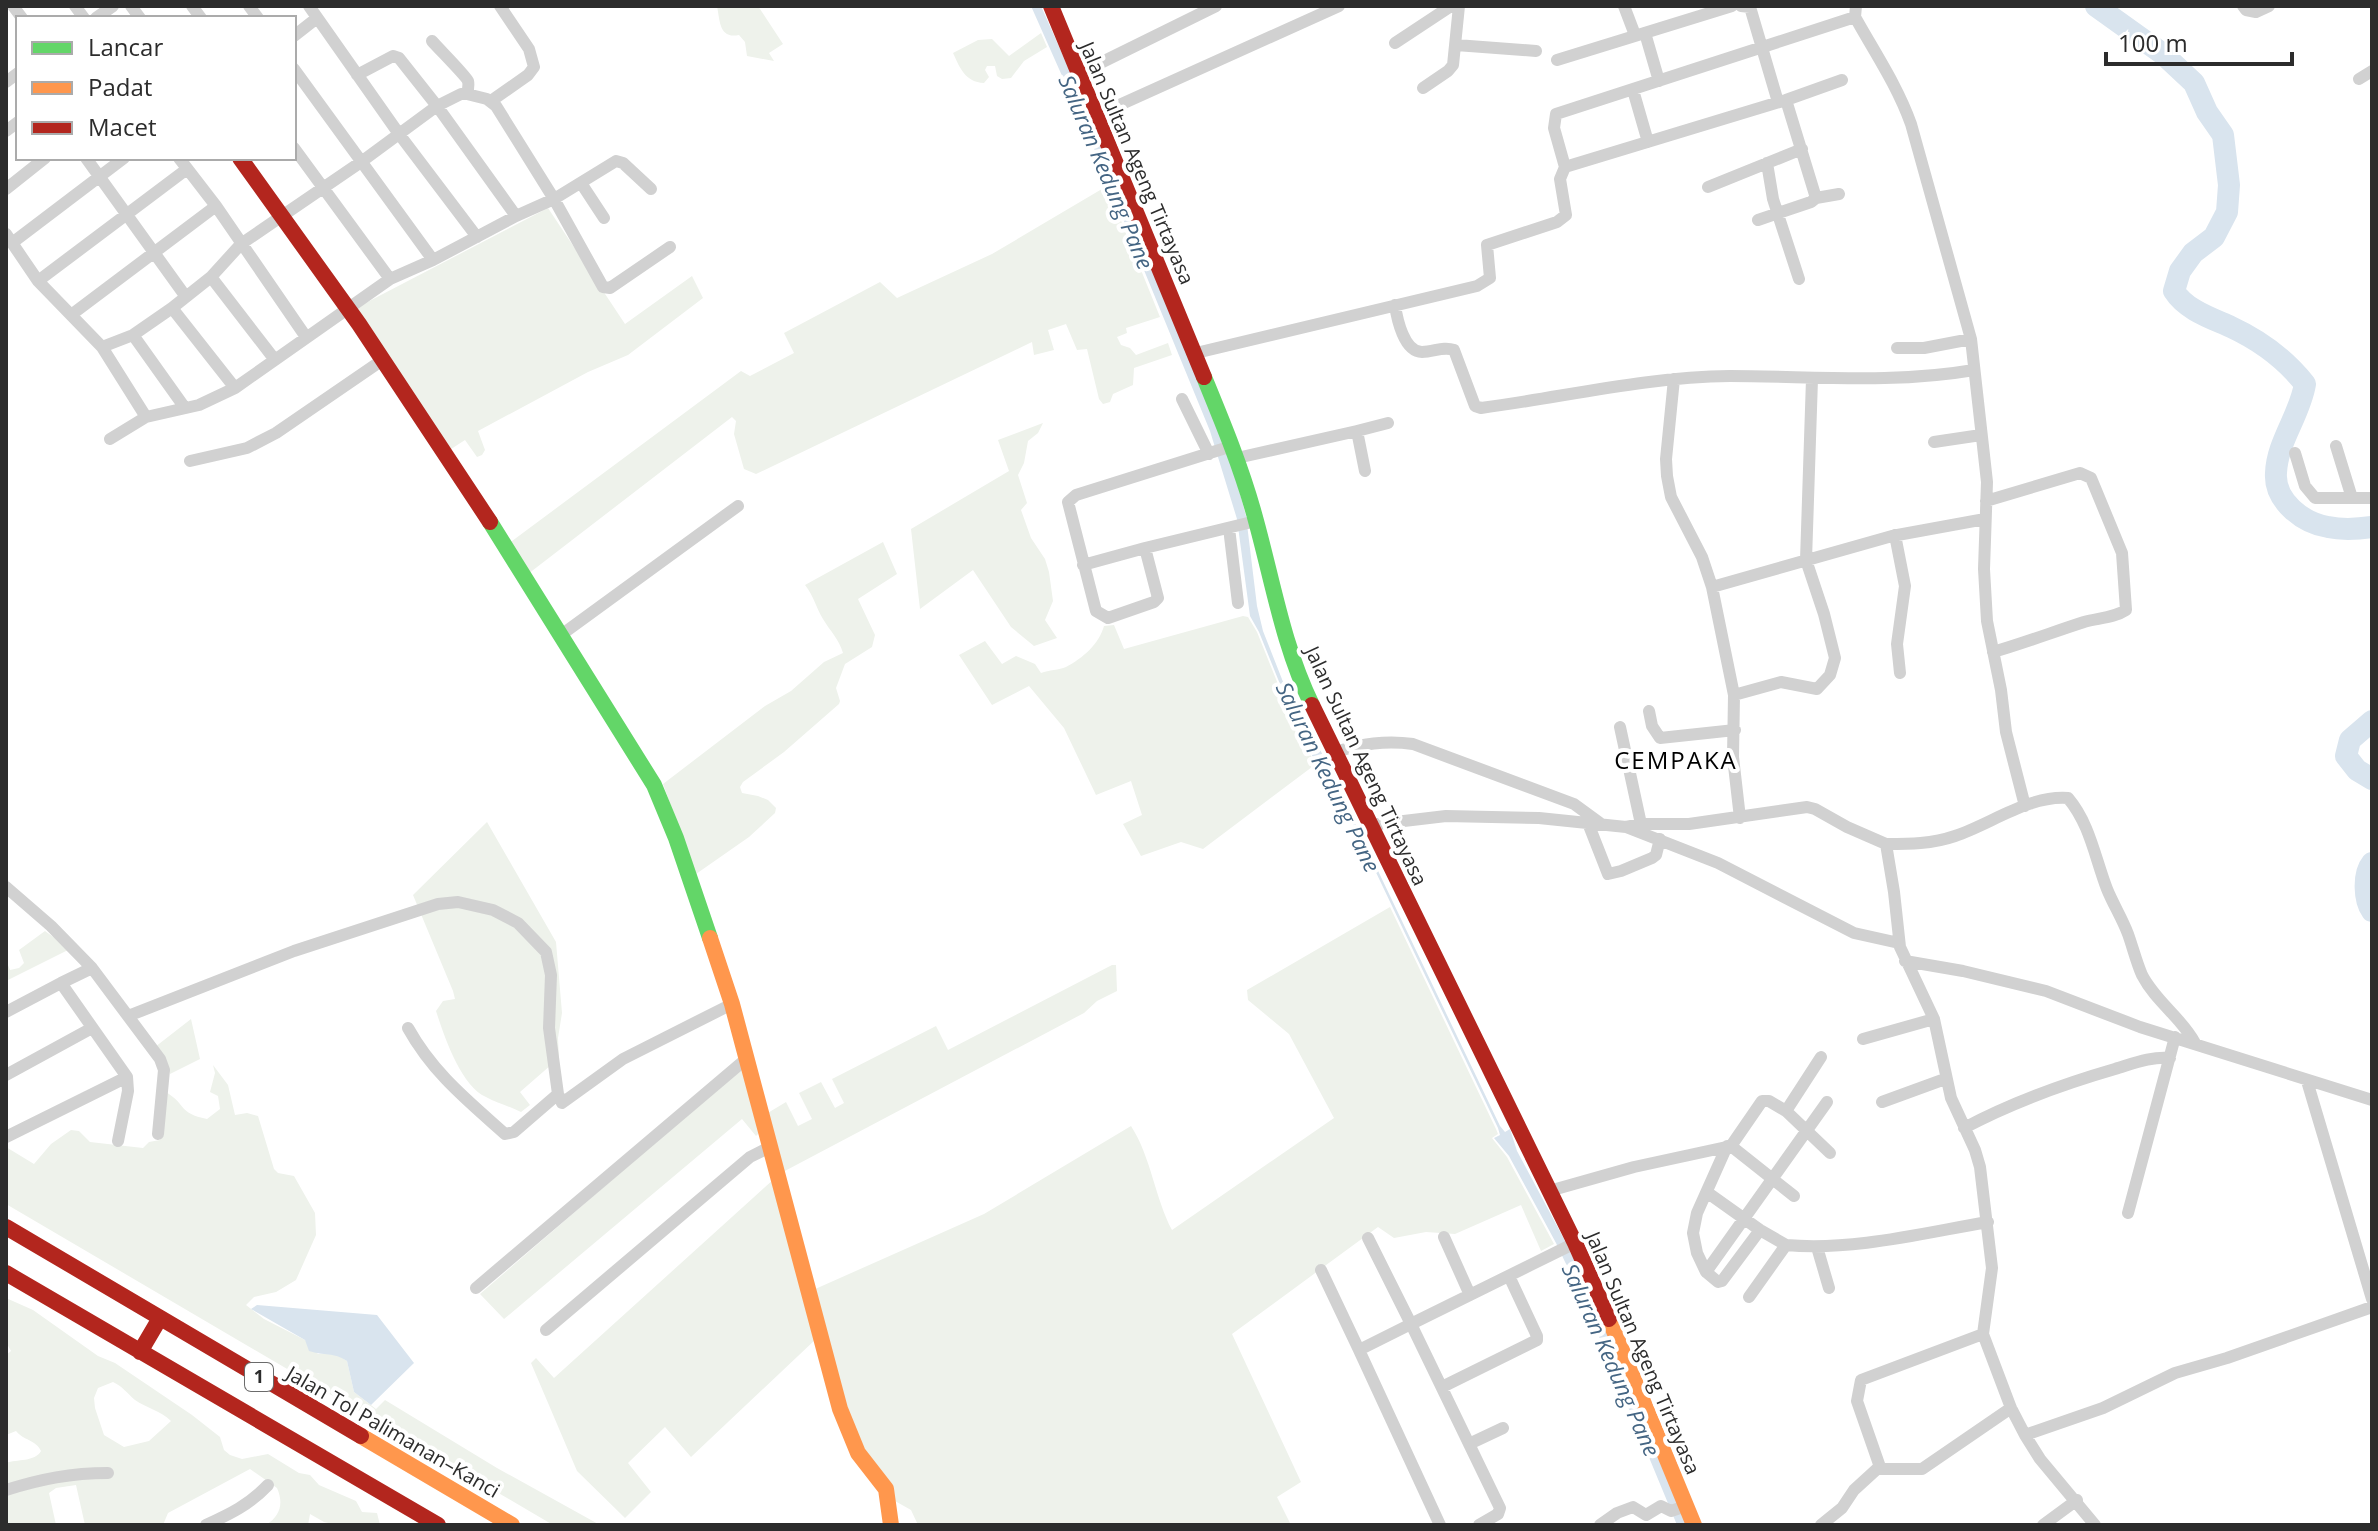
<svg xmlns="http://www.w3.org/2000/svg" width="2378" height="1531" viewBox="0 0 2378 1531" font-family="'Open Sans',sans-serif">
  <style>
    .green { fill: #eef2eb; fill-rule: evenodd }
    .water { fill: #d9e4ee }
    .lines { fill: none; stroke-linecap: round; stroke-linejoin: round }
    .river { stroke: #d9e4ee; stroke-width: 22 }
    .street { stroke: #d1d1d1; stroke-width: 12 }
    .fast { stroke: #63d668; stroke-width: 16 }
    .slow { stroke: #ff974d; stroke-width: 16 }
    .jam { stroke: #b3261e; stroke-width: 16 }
    .labels { text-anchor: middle; stroke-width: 8; stroke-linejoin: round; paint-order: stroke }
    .shield { fill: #fff; stroke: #6b6b6b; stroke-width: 2 }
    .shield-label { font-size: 18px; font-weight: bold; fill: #2c2c2c }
    .street-label { font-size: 20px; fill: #2c2c2c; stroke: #fff }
    .water-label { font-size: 22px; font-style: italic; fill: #446583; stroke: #fff }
    .quarter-label { font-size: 24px; letter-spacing: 2px; fill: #000; stroke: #fff }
  </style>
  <rect width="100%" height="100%" fill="#fff"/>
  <path class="green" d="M717,6H758L783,44L769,53L774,61L747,56L745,42L739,35C719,39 720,21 717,6Z
    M1041,33L1047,47L1024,61L1011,78L1002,79L997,76L995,66H987L985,70L989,77L984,83C965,82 960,68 953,53L978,40L992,39L1009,56Z
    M1107,186L1160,317L1126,328L1127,333L1117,337L1121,345L1130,348L1136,355L1168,343L1172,355L1134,368L1133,385L1113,394L1110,402L1103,404L1099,399L1087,349L1077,350L1066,324L1048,330L1054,350L1034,355L1032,342L756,474L744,469L734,434L736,421L732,417L528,574L508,544L741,371L750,376L794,353L784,333L880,282L897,298L992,254Z
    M548,208L625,324L692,276L703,298L628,355L588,372L478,431L485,450L482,455L477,457L465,440L448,451L356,308Z
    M1043,423L1038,433L1028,441L1024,463L1018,475L1027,503L1021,510L1031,538L1045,559L1049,572L1053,601L1045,620L1057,638L1034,646L1011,627L973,570L920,609L911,529L1009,471L998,440Z
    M883,542L897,574L858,599L875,635L872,647L845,664L836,688L840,701L839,704L784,752L743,782L740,787L742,793L758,796L768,800L776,808L775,813L749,837L696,874L663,784L765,706L791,691L824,662L843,653C839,639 830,631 823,619C816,608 814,596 805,585Z
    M1243,616L1248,617L1257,632L1284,699L1279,702L1283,711L1316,764L1203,849L1181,842L1141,856L1123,824L1142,815L1131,781L1096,795L1064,728L1029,686L992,705L959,655L985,641L1002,664L1016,656L1035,664L1041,673C1049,670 1059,670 1066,667C1083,658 1099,644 1104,626L1114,625L1124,649Z
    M487,822L556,942L562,1013L558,1038L559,1058L520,1092L530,1105L521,1112C509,1106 497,1103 486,1097C461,1086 444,1036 436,1011L443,1001L455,999L453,991L413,895Z
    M1390,907L1496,1129L1498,1134L1492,1138L1507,1157L1554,1244L1541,1251L1521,1205L1455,1234L1426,1232L1394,1238L1378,1227L1232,1334L1301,1482L1277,1497L1291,1525H918L911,1510L895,1501L853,1431L813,1290L984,1214L1131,1126C1151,1157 1155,1198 1172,1230L1334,1118L1289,1034L1248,1000L1247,990Z
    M45,931L70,949L6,981V960L10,970L19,968L24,963L19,950Z
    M1112,965H1116L1117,991L1097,1001L1084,1013L781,1173L766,1114L786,1102L798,1126L812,1119L799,1093L821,1082L835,1108L844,1103L832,1079L936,1026L948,1050Z
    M191,1019L200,1059L170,1074L166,1061L155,1047Z
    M213,1065L228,1085L235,1115L247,1113L258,1116L274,1169L278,1173L294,1176L315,1213L316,1235L296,1280L276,1292L254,1297L246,1305L264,1319L305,1340L318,1354L335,1353L347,1361L354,1392L376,1409L385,1400L497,1468L600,1525H553L6,1204V1147L34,1164L51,1144L71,1130L79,1131L90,1142L143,1148L149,1142L160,1140L166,1092C187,1105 178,1113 207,1119L220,1109L218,1096L210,1092L215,1073Z
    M745,1065L762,1130L756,1136L742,1119L504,1319L480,1294Z
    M774,1179L816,1339L691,1457L665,1427L628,1463L651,1492L625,1518L577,1471L531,1363L536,1358L554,1378Z
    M6,1298L33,1310L98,1356L115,1363L192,1415L220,1437L224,1450L230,1455L242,1459L268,1454L299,1473L310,1475L319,1485L356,1501L362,1512L377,1513L380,1525H337L324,1522L310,1514L308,1525H266C280,1516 284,1504 277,1488L250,1469L168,1513L163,1525H85L76,1485L56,1488L49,1493L56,1525H8L6,1515V1463C17,1459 35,1462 41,1451C36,1440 23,1440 16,1431L6,1435V1355L11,1351L6,1342ZM113,1382C122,1386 127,1393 135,1400C146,1408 160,1410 171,1421L149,1441L124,1447L104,1435L95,1408L94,1398L98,1388Z"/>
  <path class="water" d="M1031,6H1041L1099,137L1232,464L1246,516L1257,606L1263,631L1289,697L1294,695L1500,1126L1505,1132L1510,1129L1517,1151L1564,1239L1596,1306L1687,1525H1677L1588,1310L1556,1243L1509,1156L1494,1138L1500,1135L1498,1128L1340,797L1324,776L1281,702L1286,699L1259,632L1250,616L1237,519L1210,431L1091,141Z
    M257,1305L377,1315L414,1363L371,1405L354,1392L347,1361C334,1352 324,1356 309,1351L305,1340L251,1309Z"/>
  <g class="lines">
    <path class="river" d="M2096,6L2163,54L2194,83L2207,112L2223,135L2229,185L2227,212L2214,237L2193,253L2180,271L2174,291C2186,310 2211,318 2231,327C2259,340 2286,360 2305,384C2300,415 2277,442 2276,473C2274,501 2303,523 2328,527C2342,530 2358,529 2372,527
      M2372,721L2350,740L2346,756L2357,770L2372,779
      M2372,863C2363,874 2364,900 2372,911"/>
    <path class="street" d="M13,6L22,18
      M75,6L84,18
      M131,6L140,18
      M192,6L201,18
      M249,6L258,18
      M309,6L399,134L477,237
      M1624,6L1635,35
      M1741,6L1750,7L1778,102
      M1856,6L1855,17C1875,53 1897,85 1911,124L1971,339L1987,482L1984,569L1987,621L2001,690L2006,732L2025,806
      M2243,6L2246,10L2256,12L2269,6
      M96,18L113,6
      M1645,33L1659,81
      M294,36L317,18
      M432,41C438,48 466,76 468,81C469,85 468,90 467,94
      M1395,43L1451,6
      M1456,45L1536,51
      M1557,60L1732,6
      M294,69L433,260
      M1078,74L1216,6
      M357,75L393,56L399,58L437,106L516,216
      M2359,79L2372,71
      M6,82L18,73
      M1423,88L1448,71L1453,65L1459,6
      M1633,90L1648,142
      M491,101L528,75L534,67L529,49L500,6
      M1095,116L1339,6
      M6,131L18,122
      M294,148L390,279
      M86,158L186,297
      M179,158L216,206L306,337
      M1767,163L1773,199L1799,279
      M1565,167L1786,100L1842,80
      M581,183L604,218
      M1708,187L1802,149
      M6,189L45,158
      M1816,198L1839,194
      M216,206L71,315L102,347L133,335L172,308L211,277L241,244L361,162L437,106L461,94H467L487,99L496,106L554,199L616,161L623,163L651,189
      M1758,220L1811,202L1816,198L1786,100
      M6,234L38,281L71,315
      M12,243L124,158
      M211,277L275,360
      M38,281L187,169
      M1395,305C1397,319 1404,352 1422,352C1434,352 1443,346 1454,350L1475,406L1481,408C1564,397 1646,377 1730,376C1811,376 1893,384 1974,370
      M172,308L235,388
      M133,335L185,408
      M102,347L146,417
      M1897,348H1924L1971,339
      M1196,353L1477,286L1490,278L1487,245L1557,222L1566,215L1560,179L1565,167L1554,128L1556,114L1855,17
      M1674,379L1666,459L1667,476L1671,497L1702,557L1712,587L1734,695L1733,757L1740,818
      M1182,399L1209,454
      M1357,431L1388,423
      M110,439L146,417L199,405L235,388L390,279L433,260L516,216L554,199L603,287L610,288L670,247
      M1934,442L1981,435
      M2336,446L2352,498
      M2295,453L2305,486L2315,498H2372
      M1237,458L1357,431L1365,471
      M190,461L247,448L276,433L381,361
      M1986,501L2080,473L2091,478L2122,553L2126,610C2114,618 2098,618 2084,622C2053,632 2024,643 1993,652
      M1229,528L1238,603
      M1895,535L1905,586L1897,644L1900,673
      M1145,548L1158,598L1154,602L1108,618L1096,611L1068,502L1076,495L1232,446
      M1083,565L1145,548L1256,521
      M1712,587L1892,536L1985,519
      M561,635L738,506
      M1734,695L1781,682L1817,689L1830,675L1835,658L1824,614L1806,560L1812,379
      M1649,711L1652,726L1660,738L1735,730
      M1620,727L1641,824
      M1335,752C1362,744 1385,740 1413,744L1574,804L1600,823
      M1588,823L1608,874L1621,871L1652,858L1656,855L1660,839
      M1370,825L1446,816L1539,818L1626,827L1641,824H1689L1807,807L1815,809L1847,827L1886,844
      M1626,827L1718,863L1854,933L1899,943
      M6,887L51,926L92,968L160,1059L164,1070L158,1134
      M1905,961L1963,971L2046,991L2140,1027L2372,1100
      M92,968L61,983L127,1077L128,1091L118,1141
      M6,1012L61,983
      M128,1016L294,951L438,904L458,902L493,910L518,923L546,952L551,975L549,1028L558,1094L562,1103L623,1059L732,1004
      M408,1028C433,1073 467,1100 505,1134L514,1132L558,1094
      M1863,1039L1934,1019
      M1821,1057L1786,1111L1830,1153
      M6,1075L92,1028
      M2307,1081L2372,1299
      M1882,1102L1945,1079
      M1964,1128C2013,1102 2063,1084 2115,1069C2132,1064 2152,1056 2170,1058
      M6,1137L127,1077
      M1727,1146L1697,1213L1693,1233L1697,1253L1706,1272L1718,1282L1722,1281L1760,1230
      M1731,1146L1762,1101H1769L1786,1111
      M1549,1191L1634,1167L1731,1146L1794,1196
      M1708,1193L1760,1230L1786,1245L1749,1297
      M2128,1213L2175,1037
      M1444,1237L1470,1295
      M1786,1245C1853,1251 1923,1233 1988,1222
      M1817,1247L1829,1288
      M1321,1270L1359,1350L1411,1324L1368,1238
      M1706,1272L1827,1102
      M476,1288L746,1059
      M546,1330L750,1157L770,1147
      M1359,1350L1440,1525
      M1442,1387L1537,1340V1336L1509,1276
      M2025,1435L2103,1408L2175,1373L2227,1358L2372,1307
      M1469,1444L1503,1428
      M1880,1467L1857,1401L1861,1380L1983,1334
      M6,1490C41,1479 71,1473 108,1473
      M206,1525C230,1514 249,1505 268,1485
      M1479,1525L1498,1514L1500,1508L1411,1324L1575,1243
      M1600,1525L1617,1513L1633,1507L1646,1515L1661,1506L1671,1511L1686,1506
      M1821,1525L1842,1508L1854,1490L1877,1469H1922L2011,1408
      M2043,1525L2077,1500
      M2095,1525L2040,1459L2025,1435L2011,1408L1983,1334L1992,1268L1980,1167L1975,1150L1951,1098L1934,1019L1900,947L1894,892L1886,844C1909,844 1932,844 1955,836C1991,824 2029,795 2068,798C2090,824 2095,858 2107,889C2113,904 2122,918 2128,934C2133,948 2136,961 2142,975C2156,1002 2181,1017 2195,1043"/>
    <path class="fast" d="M1204,377C1222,421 1240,464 1253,510C1272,576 1282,644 1312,705
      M490,522L654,785L676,838L710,938"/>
    <path class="slow" d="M710,938L732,1004L840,1409L858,1453L886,1489L891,1525
      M1609,1319L1694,1525
      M361,1436L512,1525"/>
    <path class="jam" d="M1051,6L1204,377
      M240,158L359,324L490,522
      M1312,705L1575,1243L1609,1319
      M6,1227L361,1436
      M6,1273L438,1525
      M140,1352L160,1318"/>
  </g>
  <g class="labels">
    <rect class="shield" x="245" y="1363" width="28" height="28" rx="6"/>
    <g class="shield-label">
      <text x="259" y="1383">1</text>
    </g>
    <g class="street-label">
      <text transform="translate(1137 163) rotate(67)" y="7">Jalan Sultan Ageng Tirtayasa</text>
      <text transform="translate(1366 766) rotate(65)" y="7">Jalan Sultan Ageng Tirtayasa</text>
      <text transform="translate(1643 1353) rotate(67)" y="7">Jalan Sultan Ageng Tirtayasa</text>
      <text transform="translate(393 1432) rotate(30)" y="7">Jalan Tol Palimanan–Kanci</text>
    </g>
    <g class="water-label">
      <text transform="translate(1106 172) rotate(67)" y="8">Saluran Kedung Pane</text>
      <text transform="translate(1328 777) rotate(64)" y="8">Saluran Kedung Pane</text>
      <text transform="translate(1611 1360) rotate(66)" y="8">Saluran Kedung Pane</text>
    </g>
    <g class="quarter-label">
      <text x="1676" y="769">CEMPAKA</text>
    </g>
  </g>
  <rect width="2378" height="1531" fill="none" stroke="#2c2c2c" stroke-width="16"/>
  <rect x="16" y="16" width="280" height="144" fill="#ffffff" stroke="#ababab" stroke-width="2"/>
  <rect x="32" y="42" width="40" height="12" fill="#63d668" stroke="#ababab" stroke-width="2"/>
  <text x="88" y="56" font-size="24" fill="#2c2c2c">Lancar</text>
  <rect x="32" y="82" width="40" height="12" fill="#ff974d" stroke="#ababab" stroke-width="2"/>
  <text x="88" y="96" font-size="24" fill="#2c2c2c">Padat</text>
  <rect x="32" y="122" width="40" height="12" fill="#b3261e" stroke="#ababab" stroke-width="2"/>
  <text x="88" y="136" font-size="24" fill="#2c2c2c">Macet</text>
  <path d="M2106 52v12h186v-12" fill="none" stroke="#2c2c2c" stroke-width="4"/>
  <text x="2118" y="52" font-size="24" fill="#2c2c2c" stroke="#ffffff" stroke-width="6" paint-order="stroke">100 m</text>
</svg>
